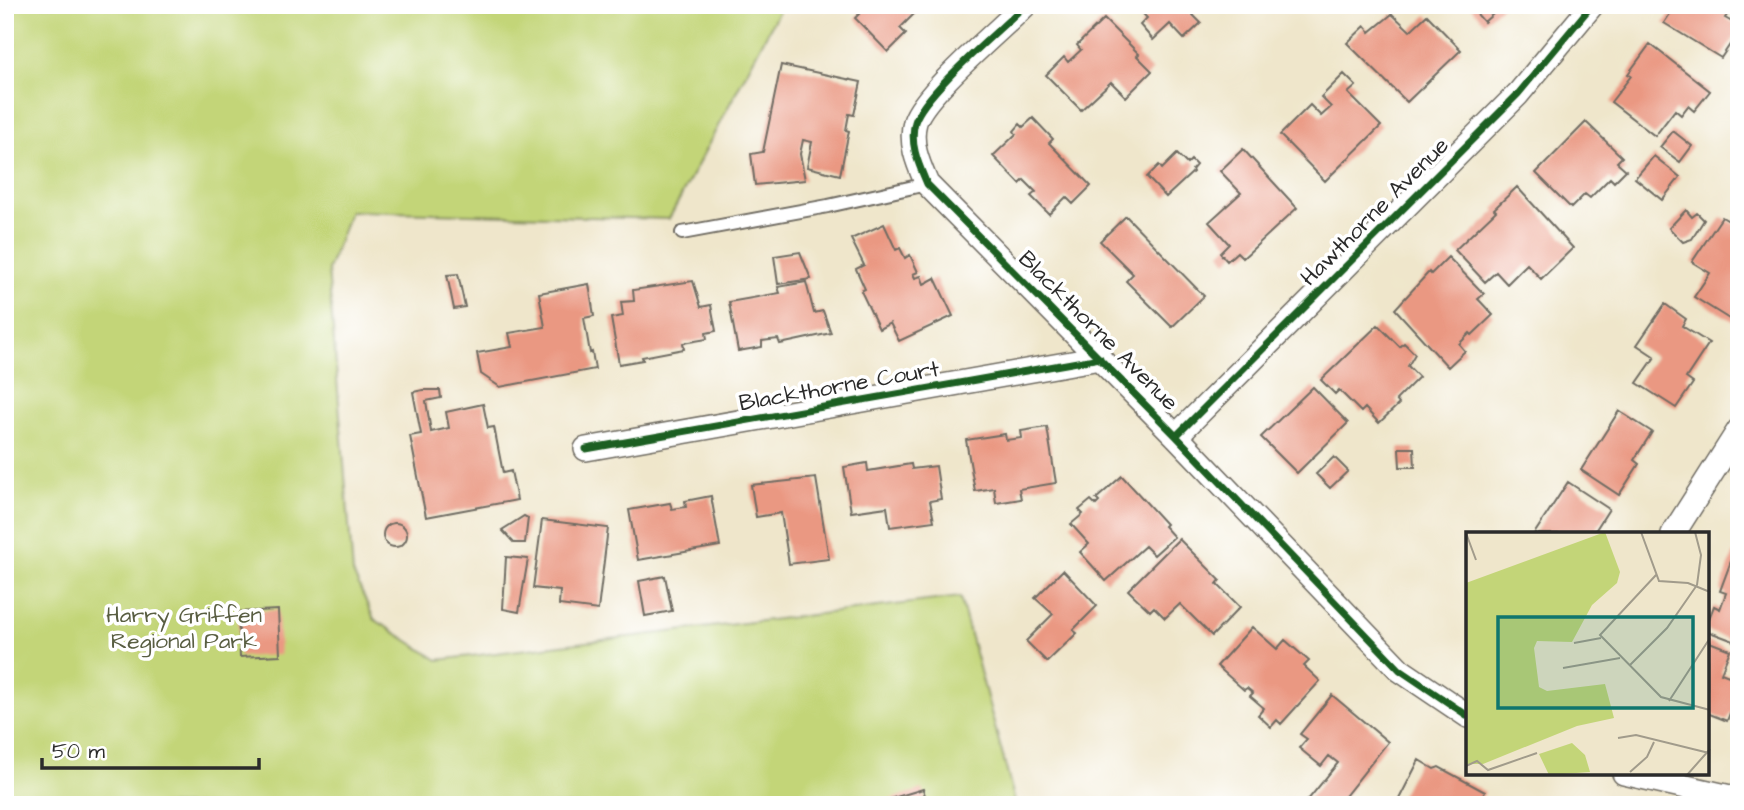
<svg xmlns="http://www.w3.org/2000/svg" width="1744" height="810" viewBox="0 0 1744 810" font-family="'Architects Daughter',sans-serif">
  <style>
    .green { fill: #c3d578; stroke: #778052; stroke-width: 2 }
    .building { fill: #ea9882 }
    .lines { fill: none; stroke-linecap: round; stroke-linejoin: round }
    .lane-casing { stroke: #706c63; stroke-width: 16 }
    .street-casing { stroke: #706c63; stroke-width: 26 }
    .lane { stroke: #fff; stroke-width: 12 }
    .street { stroke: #fff; stroke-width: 23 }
    .cycleway-casing { stroke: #fff; stroke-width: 11 }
    .cycleway { stroke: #1b5e20; stroke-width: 7 }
    .labels { text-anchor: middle; stroke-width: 7; stroke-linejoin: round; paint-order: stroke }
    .street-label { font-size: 23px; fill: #2b2b2b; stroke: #fff }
    .park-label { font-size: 23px; fill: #595e42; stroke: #fff }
    .inset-road { fill: none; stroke: #a19b8b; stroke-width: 2 }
    .view { fill: #0f766e; fill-opacity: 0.15; stroke: #0f766e; stroke-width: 3.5 }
    .inset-edge { fill: none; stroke: #2b2b2b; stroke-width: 3.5 }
  </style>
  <rect width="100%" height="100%" fill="#fff"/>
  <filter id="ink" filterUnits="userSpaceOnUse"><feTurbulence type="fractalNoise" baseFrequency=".0143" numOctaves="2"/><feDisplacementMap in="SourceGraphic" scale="14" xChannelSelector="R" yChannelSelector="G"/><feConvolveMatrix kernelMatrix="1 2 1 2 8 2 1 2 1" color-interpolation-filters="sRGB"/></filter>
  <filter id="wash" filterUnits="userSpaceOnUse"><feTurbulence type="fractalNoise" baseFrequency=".00686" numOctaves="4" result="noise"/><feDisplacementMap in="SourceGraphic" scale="28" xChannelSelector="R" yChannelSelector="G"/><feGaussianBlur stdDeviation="1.57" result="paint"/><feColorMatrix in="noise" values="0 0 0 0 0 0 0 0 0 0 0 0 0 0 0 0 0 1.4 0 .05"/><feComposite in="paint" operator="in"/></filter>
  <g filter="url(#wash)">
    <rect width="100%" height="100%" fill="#efe6cb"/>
    <path class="green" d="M5,5H782L669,219L350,211L328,270L353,573L374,619L438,660L960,597L1016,805H5Z"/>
    <g id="blocks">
      <path class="building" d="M868,5H923L900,28L906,34L888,52L855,18Z
        M1135,5H1189L1186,8L1201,23L1184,39L1170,24L1153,40L1140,25L1147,18Z
        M1469,5H1503L1484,22Z
        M1676,5H1734L1725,18L1739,26V31L1721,58L1664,23Z
        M1392,14L1410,31L1427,15L1461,50L1407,102L1347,43L1365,26L1370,32Z
        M1104,19L1139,54L1137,56L1152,71L1126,97L1111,82L1081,110L1046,75L1064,57L1068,62L1081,50L1077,45Z
        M1650,44L1710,91L1694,111L1688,106L1681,115L1675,110L1655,136L1611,102L1631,76L1628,74Z
        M781,65L861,82L854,115L849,114L846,130L849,131L840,175L807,167L812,142L803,140L800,154L805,180L755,185L751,154L763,152Z
        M1344,74L1356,86L1348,93L1381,126L1325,181L1280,135L1310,105L1321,116L1331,107L1321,97Z
        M1033,118L1053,139L1049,143L1091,186L1073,204L1066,197L1049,214L1031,196L1036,192L1024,180L1020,184L993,156L1016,134L1014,131L1020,124L1023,127Z
        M1586,122L1622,157L1617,162L1626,170L1614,182L1610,178L1590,198L1585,194L1571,208L1536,173Z
        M1673,131L1692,146L1680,162L1660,147Z
        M1243,149L1297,208L1243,258L1237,252L1227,261L1220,253L1229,244L1209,222L1241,193L1220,171Z
        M1177,154L1187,164L1191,160L1196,165L1192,170L1193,172L1166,197L1147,177L1159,165L1162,169Z
        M1654,156L1680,177L1662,200L1635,178Z
        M1517,187L1573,248L1541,279L1527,264L1507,284L1496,272L1485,282L1455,250L1496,211L1494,209Z
        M1686,210L1692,217L1697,213L1704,220L1692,239L1683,242L1669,228Z
        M1126,216L1204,296L1172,327L1126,281L1133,274L1100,241Z
        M1722,217L1739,227L1737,240L1739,241V315L1734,322L1694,297L1710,273L1692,262Z
        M884,224L896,250L900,248L905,258L910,255L918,272L913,274L915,278L921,276L924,284L935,278L953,316L899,341L890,323L879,329L861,291L865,289L856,269L864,265L851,239Z
        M800,252L811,279L778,284L774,256Z
        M1448,257L1484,294L1478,299L1493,315L1472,335L1470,333L1459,344L1465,351L1448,367L1395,309L1429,272L1431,274Z
        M458,274L465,307L454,309L447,275Z
        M693,281L701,307L711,305L716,331L706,333L707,339L683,343L684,349L642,357L643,360L619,364L611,318L623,316L621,302L634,301L633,290Z
        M806,282L814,313L823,311L831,333L780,344L778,339L762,341V347L738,351L729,302L780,293L778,287Z
        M589,284L594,316L584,318L590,353L592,352L595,369L500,387L481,374L477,353L512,347L509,333L545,327L539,293Z
        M1665,304L1686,319L1682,326L1709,343L1686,378L1693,383L1676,408L1637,383L1655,357L1637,345Z
        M1378,325L1400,347L1404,343L1415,354L1408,366L1419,377L1396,400L1399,404L1379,423L1365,408L1361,412L1339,390L1335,394L1321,380Z
        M1313,387L1348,423L1297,473L1261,437Z
        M423,390H440L441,398L426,401L431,432L449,428L446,412L483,404L488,428L494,427L503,473L511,471L517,500L426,517L410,436L421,434L413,392Z
        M1619,411L1652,432L1634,460L1639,464L1619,495L1581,470Z
        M1047,427L1056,483L1019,489L1021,499L996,503L994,488L975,491L966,440L1005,434L1006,440L1022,438L1021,431Z
        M1399,448H1414L1415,467H1400Z
        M1334,457L1348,471L1330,488L1316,474Z
        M867,463L868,471L911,464L912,469L936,466L941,499L930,501L934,521L890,527L887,507L851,512L844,467Z
        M1122,476L1166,524L1164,526L1174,537L1154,555L1145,546L1106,581L1080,552L1089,544L1071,524L1083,514L1079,510L1091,500L1096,505L1099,502L1096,499Z
        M816,478L829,559L789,564L781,513L756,517L751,485Z
        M1568,482L1609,509L1593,534H1534Z
        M711,496L720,546L638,560L629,510L670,503L672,509L686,507L685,501Z
        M524,516L528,518L525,543H514L502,530Z
        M542,520L608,528L598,610L559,605L560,591L533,588Z
        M383 535a12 12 0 1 1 24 0a12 12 0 1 1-24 0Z
        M1179,539L1220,580L1217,584L1240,607L1212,636L1180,604L1165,618L1154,607L1150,611L1128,590Z
        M1734,553L1739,555V643L1707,631V624L1714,606L1720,609L1726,593L1720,591Z
        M506,557L528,559L519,612L503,609Z
        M1063,570L1097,606L1073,630L1077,633L1047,662L1026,641L1053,614L1035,598Z
        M665,576L672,611L645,616L639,581Z
        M278,610L280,655L240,657L238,612Z
        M1252,627L1277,649L1285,640L1309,661L1304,666L1320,681L1281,724L1277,720L1271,727L1258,715L1264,708L1250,696L1253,693L1247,688L1244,690L1217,666Z
        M1707,641L1730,650L1721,673L1739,680V716L1730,713L1727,721L1707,713Z
        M1332,695L1388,742L1338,805H1312L1307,801L1338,763L1329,756L1321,766L1299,748L1307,739L1300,734Z
        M1419,760L1434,769L1439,767L1485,792L1478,805L1397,803Z
        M923,789L928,805H881L880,802Z"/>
    </g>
  </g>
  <g filter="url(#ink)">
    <use href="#blocks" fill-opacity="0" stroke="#706c63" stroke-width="2"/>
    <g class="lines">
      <g class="lane-casing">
        <path id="lane" d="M682,233L828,206L927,184"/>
      </g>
      <g class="street-casing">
        <path id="street" d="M1025,5C1000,30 924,93 915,122C909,144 919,165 927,184L1176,436L1400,670L1468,716
          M1176,436L1518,94L1592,5
          M586,449L1100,358
          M1673,534L1739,430
          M1624,773L1739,799"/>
      </g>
      <use href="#lane" class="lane"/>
      <use href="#street" class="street"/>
      <g class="cycleway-casing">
        <path id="cycleway" d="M1025,5C1000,30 924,93 915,122C909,144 919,165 927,184L1176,436L1400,670L1468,716
          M1176,436L1518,94L1592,5
          M586,449L1100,358"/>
      </g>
      <use href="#cycleway" class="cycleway"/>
    </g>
  </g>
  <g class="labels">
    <g class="street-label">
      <text transform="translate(1374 211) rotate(-45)" y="8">Hawthorne Avenue</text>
      <text transform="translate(1099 330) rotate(45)" y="8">Blackthorne Avenue</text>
      <text transform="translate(839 385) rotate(-10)" y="8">Blackthorne Court</text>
    </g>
    <g class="park-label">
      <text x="184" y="622">Harry Griffen<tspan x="184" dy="26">Regional Park</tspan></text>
    </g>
  </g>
  <g transform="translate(1466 532)">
    <rect width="243" height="243" fill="#efe6cb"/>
    <path d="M139,0L154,40L151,51L126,73L106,110L71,109L68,116L73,155L81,159L139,152L148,186L111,194L17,232H0V51ZM106,211L119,223L124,240L83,243L73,222Z" fill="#c3d578"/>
    <path class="inset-road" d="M175,0L193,49L222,51L244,60M0,1L10,28M190,43L134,103L195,165L244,178M108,111L135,106M164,133L201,96L231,53L235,23L229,0M97,136L154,126M203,169L244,106M152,206L170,203L243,221M0,234L11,229L22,238L71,221M164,240L181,225L188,210M221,243L244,217"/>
    <path class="view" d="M32,85H227V176H32Z"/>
    <rect width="243" height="243" class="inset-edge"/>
  </g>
  <rect width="1744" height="810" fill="none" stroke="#fff" stroke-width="28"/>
  <path d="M42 758v10h217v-10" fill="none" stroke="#2b2b2b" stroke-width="3.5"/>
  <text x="52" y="758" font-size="21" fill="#2b2b2b" stroke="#ffffff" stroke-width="5" paint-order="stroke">50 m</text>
</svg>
